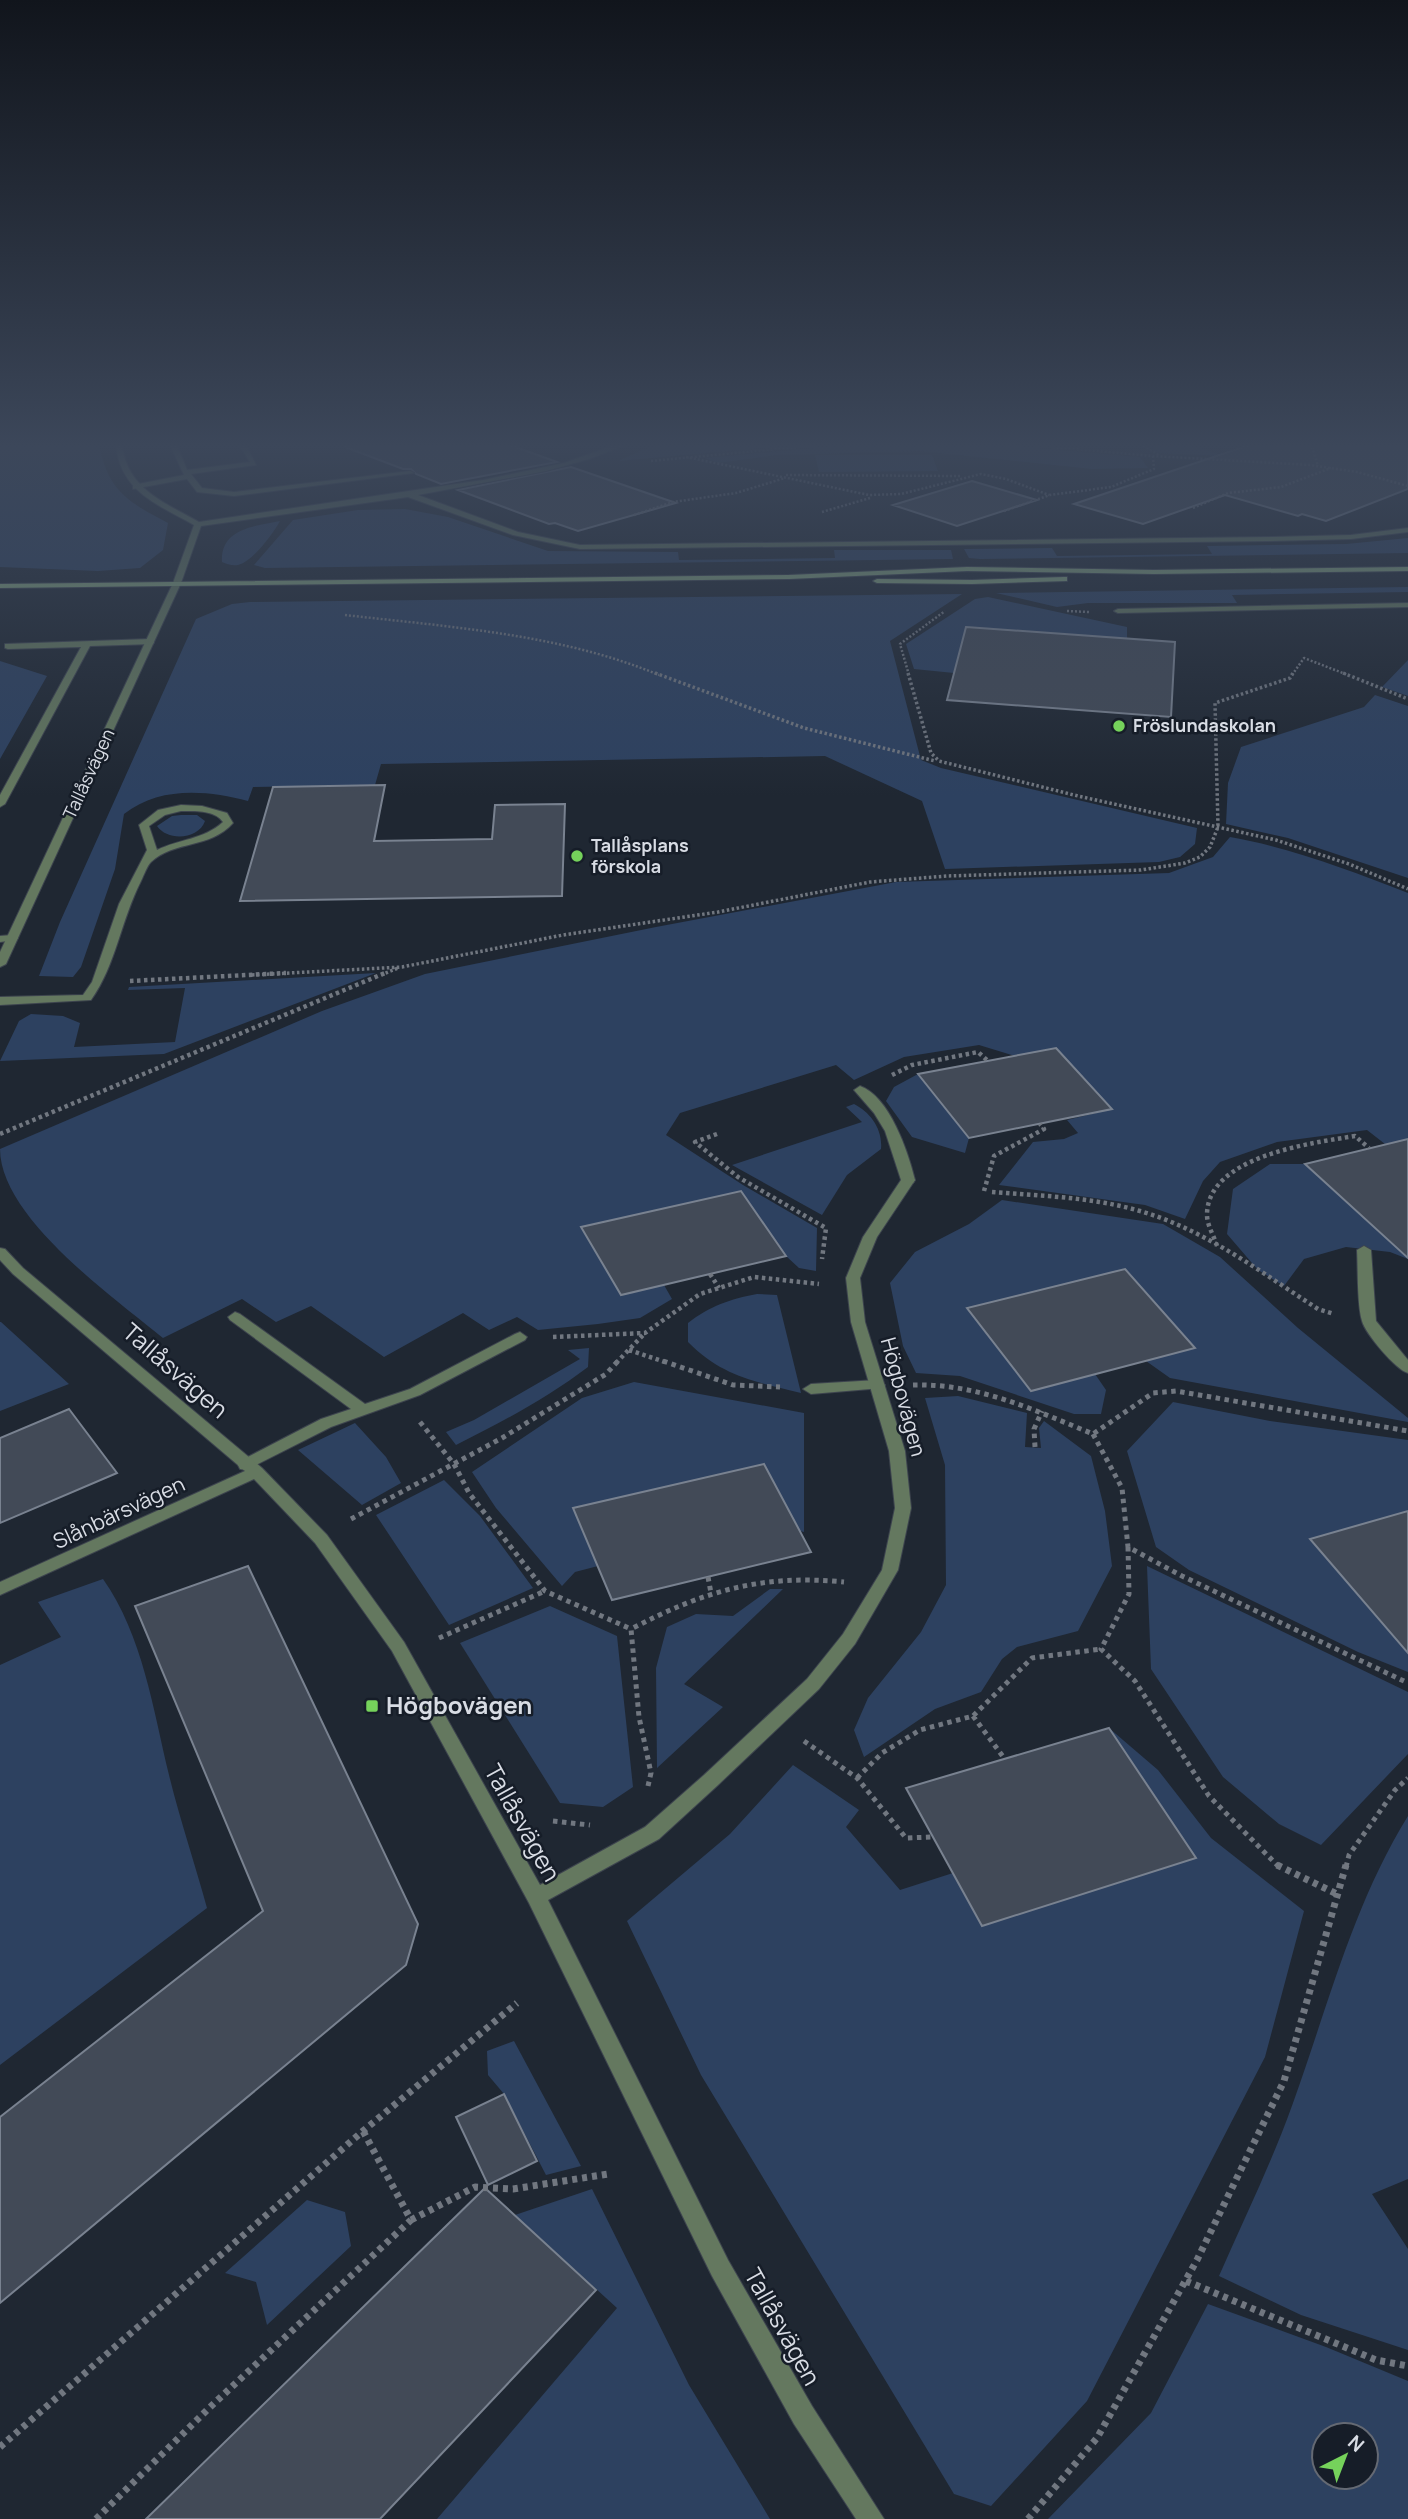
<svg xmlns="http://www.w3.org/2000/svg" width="1408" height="2519" viewBox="0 0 1408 2519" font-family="Manrope,sans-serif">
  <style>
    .green { fill: #2d4160; fill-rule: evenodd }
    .building { fill: #424a57; stroke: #798290; stroke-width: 2 }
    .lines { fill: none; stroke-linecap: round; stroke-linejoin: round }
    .lane-casing { stroke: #3d444e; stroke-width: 2 }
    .street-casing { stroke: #3d444e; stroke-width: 2 }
    .secondary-casing { stroke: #3d444e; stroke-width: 2 }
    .path-far4 { stroke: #717780; stroke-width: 2.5; stroke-dasharray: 2 2; stroke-linecap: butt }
    .path-far3 { stroke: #717780; stroke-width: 3.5; stroke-dasharray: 2.5 2.5; stroke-linecap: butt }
    .path-far2 { stroke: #717780; stroke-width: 4.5; stroke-dasharray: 3.5 3.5; stroke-linecap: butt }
    .path-far1 { stroke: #717780; stroke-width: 5; stroke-dasharray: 4.5 4.5; stroke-linecap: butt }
    .path { stroke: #717780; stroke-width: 7; stroke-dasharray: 5 5; stroke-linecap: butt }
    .lane { fill: #64785f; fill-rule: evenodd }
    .street { fill: #64785f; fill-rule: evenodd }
    .secondary { fill: #86a67e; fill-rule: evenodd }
    .poi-dot { fill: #75d25b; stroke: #161d28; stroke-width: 2.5 }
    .labels { text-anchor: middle; stroke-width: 5; stroke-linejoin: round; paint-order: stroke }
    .far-poi-label { font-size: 18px; font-weight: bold; fill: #d8dce4; stroke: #161d28; text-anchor: start }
    .far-street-label { font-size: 18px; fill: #d8dce4; stroke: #161d28 }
    .street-label { font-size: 21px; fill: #d8dce4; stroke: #161d28 }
    .near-street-label { font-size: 24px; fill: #d8dce4; stroke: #161d28 }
    .near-poi-label { font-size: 24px; font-weight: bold; fill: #d8dce4; stroke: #161d28; text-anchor: start }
  </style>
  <rect width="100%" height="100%" fill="#1f2732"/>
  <path class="green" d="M0,443H99C107,490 128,502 168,523L163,550L140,568L98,571L0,567Z
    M659,443H818L618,461Z
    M869,443H977L1140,457L1148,468L1092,469L920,451L776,455L718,463L705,458Z
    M1147,443H1185L1224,456L1157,453Z
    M815,455H932L938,471L819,472Z
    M405,509L448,517L548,551L678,552L679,560L835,558L834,550H951L953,559L265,568L254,565L293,520L358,510Z
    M280,521C273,534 252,562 238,565C232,566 227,564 222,562C220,529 254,526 280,521Z
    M1408,538V553L980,559L969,558L964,549L1052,548L1057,556L1212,554L1207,546L1346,544Z
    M1408,587V592L1232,595L1237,603H1088L1057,607L996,593Z
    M962,594L890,641L921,760L941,768L1197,828L1195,844L1180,857L1159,862L945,869L922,801L825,756L381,764L375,785L253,787L248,801C207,790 159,786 124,814L115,869L81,967L73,977L39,976L60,922L196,619L232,604L250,602Z
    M988,597L1127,627V638L966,627L954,673L914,669L906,644L975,599Z
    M1408,660V696L1382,687Z
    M0,661L47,676L0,759Z
    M1375,695L1408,706V878L1288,838L1226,824L1228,783L1241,747L1364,707Z
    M181,815H197L205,821C199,839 168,842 157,826L172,816Z
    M1230,837C1292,848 1349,870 1408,893V1139L1385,1144L1367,1130L1277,1142L1220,1162L1203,1181L1185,1219L1145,1205L999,1185L1033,1142L1064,1139L1078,1133L1067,1120L1112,1109L1056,1048L1015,1056L979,1045L904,1057L854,1080L836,1065L680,1113L666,1135L743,1185L817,1228L816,1271L799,1268L786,1256L741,1191L582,1227L621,1295L664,1285L672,1299L640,1318L598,1324L538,1330L517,1317L489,1330L463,1313L384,1357L311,1306L276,1322L242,1299L163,1338C113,1297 0,1217 0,1149L322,1011L425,974L656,927L896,882L1169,873L1213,857Z
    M376,973L164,1054L0,1061L19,1021L31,1014L63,1016L80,1023L74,1047L175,1042L185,988L128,990L129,987Z
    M918,1074L969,1138L965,1153L912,1137L886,1101L894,1087Z
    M854,1104C870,1112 883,1129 881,1149L847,1175L822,1215L732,1165L862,1122L846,1107Z
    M1270,1164H1305L1392,1243L1408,1239V1259L1390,1252L1346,1247L1304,1259L1284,1286L1258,1270L1227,1234L1233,1189Z
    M1002,1200L1163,1224L1220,1257L1298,1328L1408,1418V1422L1170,1378L1146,1361L1195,1348L968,1309L1031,1391L1095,1374L1106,1390L1101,1414H1074L960,1376L916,1373L903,1346L890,1283L915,1252L969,1224Z
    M757,1294L777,1295L801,1393C754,1381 723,1377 688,1342V1323C710,1306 730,1299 757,1294Z
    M0,1322H1L69,1384L0,1411Z
    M589,1348L588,1367C547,1398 502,1422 456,1445L446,1432L474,1420L580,1359L568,1350Z
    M634,1382L804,1413V1532L800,1531L764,1464L574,1508L598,1566L575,1572L562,1586L496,1508L472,1472L582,1398Z
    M958,1396L1027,1413L1025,1447L1041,1448L1039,1428L1044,1421L1091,1456L1105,1511L1112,1566L1078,1631L1017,1647L1002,1659L981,1692L935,1709L864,1757L854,1730L868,1698L921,1632L946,1585L945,1465L925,1398Z
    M1173,1402L1270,1421L1408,1440V1511L1311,1539L1395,1638L1408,1635V1672L1358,1652L1189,1570L1156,1547L1127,1451Z
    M355,1423L386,1457L401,1483L362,1505L298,1450Z
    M444,1480L480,1516L533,1588L449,1625L376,1515Z
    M1147,1566L1408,1692V1754L1321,1845L1279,1824L1223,1777L1151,1669Z
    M103,1579C143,1636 153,1709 169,1775C180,1820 195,1864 207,1908L0,2065V1665L61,1637L38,1602Z
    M770,1589H783L684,1684L723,1707L657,1768L656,1668L667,1627L696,1614L733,1616Z
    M550,1606L617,1636L633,1787L603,1807L560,1803L460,1643Z
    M1109,1728L1158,1770L1211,1838L1304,1911L1265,2057L1087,2401L991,2506L954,2494L701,2075L627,1921L730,1834L793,1765L859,1810L846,1827L900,1890L953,1873L982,1926L1195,1858Z
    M1408,1816V2179L1372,2194L1408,2249V2350L1301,2315L1219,2276C1244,2219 1272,2162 1293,2103C1328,2006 1353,1905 1408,1816Z
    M514,2041L581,2166L546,2175L504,2094L488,2075L487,2051Z
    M592,2189L689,2385L770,2519H437L617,2308L515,2215Z
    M307,2200L345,2212L351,2246L267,2325L256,2282L225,2273Z
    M1208,2304L1326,2347L1408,2381V2519H1048L1151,2413ZM1324,2435H1366V2477H1324Z"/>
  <path class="building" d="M345,443H504L557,462L441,484L416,474L411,469H403L345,447Z
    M1255,443H1408V489L1326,521L1302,514L1298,516L1225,495L1143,524L1074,504Z
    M571,467L676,503L578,531L555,523L549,524L458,490Z
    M972,481L1037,500L957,526L893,505Z
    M966,627L1175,642L1171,717L947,700Z
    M385,785L374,841L492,839L495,805L565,804L562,896L240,901L273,787Z
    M1056,1048L1112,1109L969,1138L918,1074Z
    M1408,1139V1258L1305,1164Z
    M741,1191L786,1256L621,1295L581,1227Z
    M1125,1269L1195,1348L1031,1391L967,1308Z
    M69,1409L117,1473L0,1523V1438Z
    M764,1464L811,1552L612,1600L573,1508Z
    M1408,1511V1653L1310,1539Z
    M248,1566L418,1924L406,1965L0,2303V2117L263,1911L135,1606Z
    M1109,1728L1196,1858L982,1926L906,1788Z
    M504,2094L537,2161L488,2185L456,2117Z
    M485,2188L596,2290L380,2519H146Z"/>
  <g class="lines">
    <g class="lane-casing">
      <path id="lane" d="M169,443H176L187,470L250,462L238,443H245L256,465L191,474L202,488L234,492L410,471L414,473L234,496L197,492L187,479L133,489V485L184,475Z
        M1408,603V607L1118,613L1114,611L1118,609Z
        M150,639L154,642L153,644L90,646L5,804L0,807V795L81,647L8,649L5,648V644Z
        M181,805L202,806L227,813L233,823C210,849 175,840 151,862C147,866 144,875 141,881C121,920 116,965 91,1000L0,1005V997L83,995L92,982L119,904L147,850L139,825L158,810ZM181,811C195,811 215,810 223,822C203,840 179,839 157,850L149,826L165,815Z
        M12,935L18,938L16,940L0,942V936Z
        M860,1086C890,1097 908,1152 915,1180L913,1183H903L901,1180L885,1131L874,1113L854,1090Z
        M235,1312L240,1314L365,1404L410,1389L515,1334L520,1332L527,1337L525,1340L420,1395L331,1427L246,1470L240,1469L238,1465L240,1461L321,1419L351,1409L230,1320L228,1317Z
        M877,1380L885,1385L882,1388L811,1394L803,1389L811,1384Z"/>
    </g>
    <g class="street-casing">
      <path id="street" d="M116,443H122C126,489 164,502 199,522L483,480L564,463L620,443H630L589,459L546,471L418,495L518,532L580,545L1271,537L1351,535L1408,528V532L1351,539L1271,541L580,549L513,535L408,497L201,526L181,583L6,964L0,967V952L173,583L194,525C157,504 119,491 116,443Z
        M908,1176L915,1180L877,1237L860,1278L865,1322L905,1451L911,1508L898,1570L855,1644L819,1689L718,1785L659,1839L548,1900L728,2260L812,2406L884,2519H856L794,2424L712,2276L529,1903L392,1651L315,1543L254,1479L0,1595V1582L245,1471L13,1274L0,1260V1248L5,1249L23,1268L262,1468L327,1535L404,1642L540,1885L645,1827L704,1775L807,1679L843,1634L882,1570L895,1508L889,1451L851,1322L846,1278L863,1237L903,1177Z
        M1364,1246L1371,1250L1376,1321L1408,1360V1373C1396,1370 1365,1333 1362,1321C1357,1305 1358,1268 1357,1250Z"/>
    </g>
    <g class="secondary-casing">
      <path id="secondary" d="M967,567L1154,570L1408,567V571L1154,574L967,571L789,579L0,588V584L789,575Z
        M1064,577H1067V581L972,584L877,583L873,581L877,579L972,580Z"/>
    </g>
    <path class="path-far4" d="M1005,443L1153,456L1310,465L1357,472L1408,486
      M1140,443L1160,456
      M1311,443L1318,466
      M686,457L869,495L901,494L981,474L1006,479L1049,495
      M651,461L841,443
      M786,475L960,476
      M1193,508L1228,493L1281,487L1331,468
      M1004,511L1050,495L1111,487L1154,469L1153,456
      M822,512L870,498
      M634,515L673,502L736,493L785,478
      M1067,611L1089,612
      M345,615C450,627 561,634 659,675
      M909,675L900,644L945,611
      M1292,675L1304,658L1348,675"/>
    <path class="path-far3" d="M655,673L804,728L935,761
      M908,673L931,753L939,761L1078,796L1276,840L1349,864L1408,889
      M1343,673L1408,699
      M252,975L402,967L563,935L718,912L870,882L947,876L1141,870L1185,863L1200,857L1210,847L1218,827L1215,703L1290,678L1293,673
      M381,975L398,968"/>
    <path class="path-far2" d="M130,981L286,973
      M892,1075L912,1065L978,1052L988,1061
      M0,1134L385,973
      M717,1134L695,1142L738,1177L826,1228L822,1259
      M984,1191L994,1156L1044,1129L1040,1124
      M992,1192C1042,1196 1092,1197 1140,1211C1206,1230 1262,1273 1318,1309L1334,1314
      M1217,1246C1214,1236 1207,1225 1207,1215C1207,1156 1312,1143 1355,1136L1369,1148
      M710,1274L719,1288
      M553,1337L645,1333L700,1294L754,1277L819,1284
      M629,1350L668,1363
      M616,1363L645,1333"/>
    <path class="path-far1" d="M663,1361L733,1385L780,1387
      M913,1385C977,1383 1034,1410 1093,1434L1153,1393L1176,1391L1408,1431
      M420,1422L454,1464L469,1493L545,1591L631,1629
      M1093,1434L1122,1488L1128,1547L1182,1576L1408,1683
      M1035,1447L1034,1429L1042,1411
      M351,1519L502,1438L606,1374L618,1361
      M1128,1547L1129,1594L1101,1649L1135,1681L1209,1796L1279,1867
      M708,1577L711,1593
      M439,1638L545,1591
      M973,1716L1004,1758
      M804,1741L857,1778L906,1838L933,1837
      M857,1778L882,1753L920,1730L973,1716L1032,1658L1101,1649
      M648,1786L651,1773L639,1717L631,1629C704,1591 761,1574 844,1582
      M553,1821L590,1825
      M1346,1867L1349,1855L1395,1790L1408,1778"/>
    <path class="path" d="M1277,1865L1337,1894
      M411,2220L475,2187L513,2189L608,2174
      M1186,2281L1376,2360L1408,2366
      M0,2447L363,2131L517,2003
      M96,2519L208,2409L411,2220L363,2131
      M1028,2519L1097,2438L1197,2260L1284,2081L1346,1865"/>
    <use href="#lane" class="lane"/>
    <use href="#street" class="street"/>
    <use href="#secondary" class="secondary"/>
  </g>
  <linearGradient id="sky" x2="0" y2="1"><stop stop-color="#11151c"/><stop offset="0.56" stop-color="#3c475a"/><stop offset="1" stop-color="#3c475a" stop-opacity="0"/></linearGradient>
  <rect width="1408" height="796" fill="url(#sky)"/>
  <g class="poi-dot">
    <circle cx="1119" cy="726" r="7"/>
    <circle cx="577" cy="856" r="7"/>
    <rect x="365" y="1699" width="14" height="14" rx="3.5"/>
  </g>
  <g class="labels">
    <g class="far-poi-label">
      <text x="1133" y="732">Fröslundaskolan</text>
      <text x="591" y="852">Tallåsplans<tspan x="591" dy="21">förskola</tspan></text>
    </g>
    <g class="far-street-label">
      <text transform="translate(89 774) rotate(-65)" y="6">Tallåsvägen</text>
    </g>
    <g class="street-label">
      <text transform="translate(903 1397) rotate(75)" y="7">Högbovägen</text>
      <text transform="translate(119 1513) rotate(-25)" y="7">Slånbärsvägen</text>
    </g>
    <g class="near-street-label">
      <text transform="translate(175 1371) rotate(41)" y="8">Tallåsvägen</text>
      <text transform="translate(522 1823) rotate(61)" y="8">Tallåsvägen</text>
      <text transform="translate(782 2327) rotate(61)" y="8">Tallåsvägen</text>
    </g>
    <g class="near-poi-label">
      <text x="386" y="1714">Högbovägen</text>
    </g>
  </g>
  <g transform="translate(1345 2456) rotate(42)"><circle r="33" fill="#161d28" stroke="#646973" stroke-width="2"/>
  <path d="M0-5L12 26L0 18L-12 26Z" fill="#75d25b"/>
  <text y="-10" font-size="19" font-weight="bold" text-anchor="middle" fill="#d8dce4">N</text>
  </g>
</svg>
